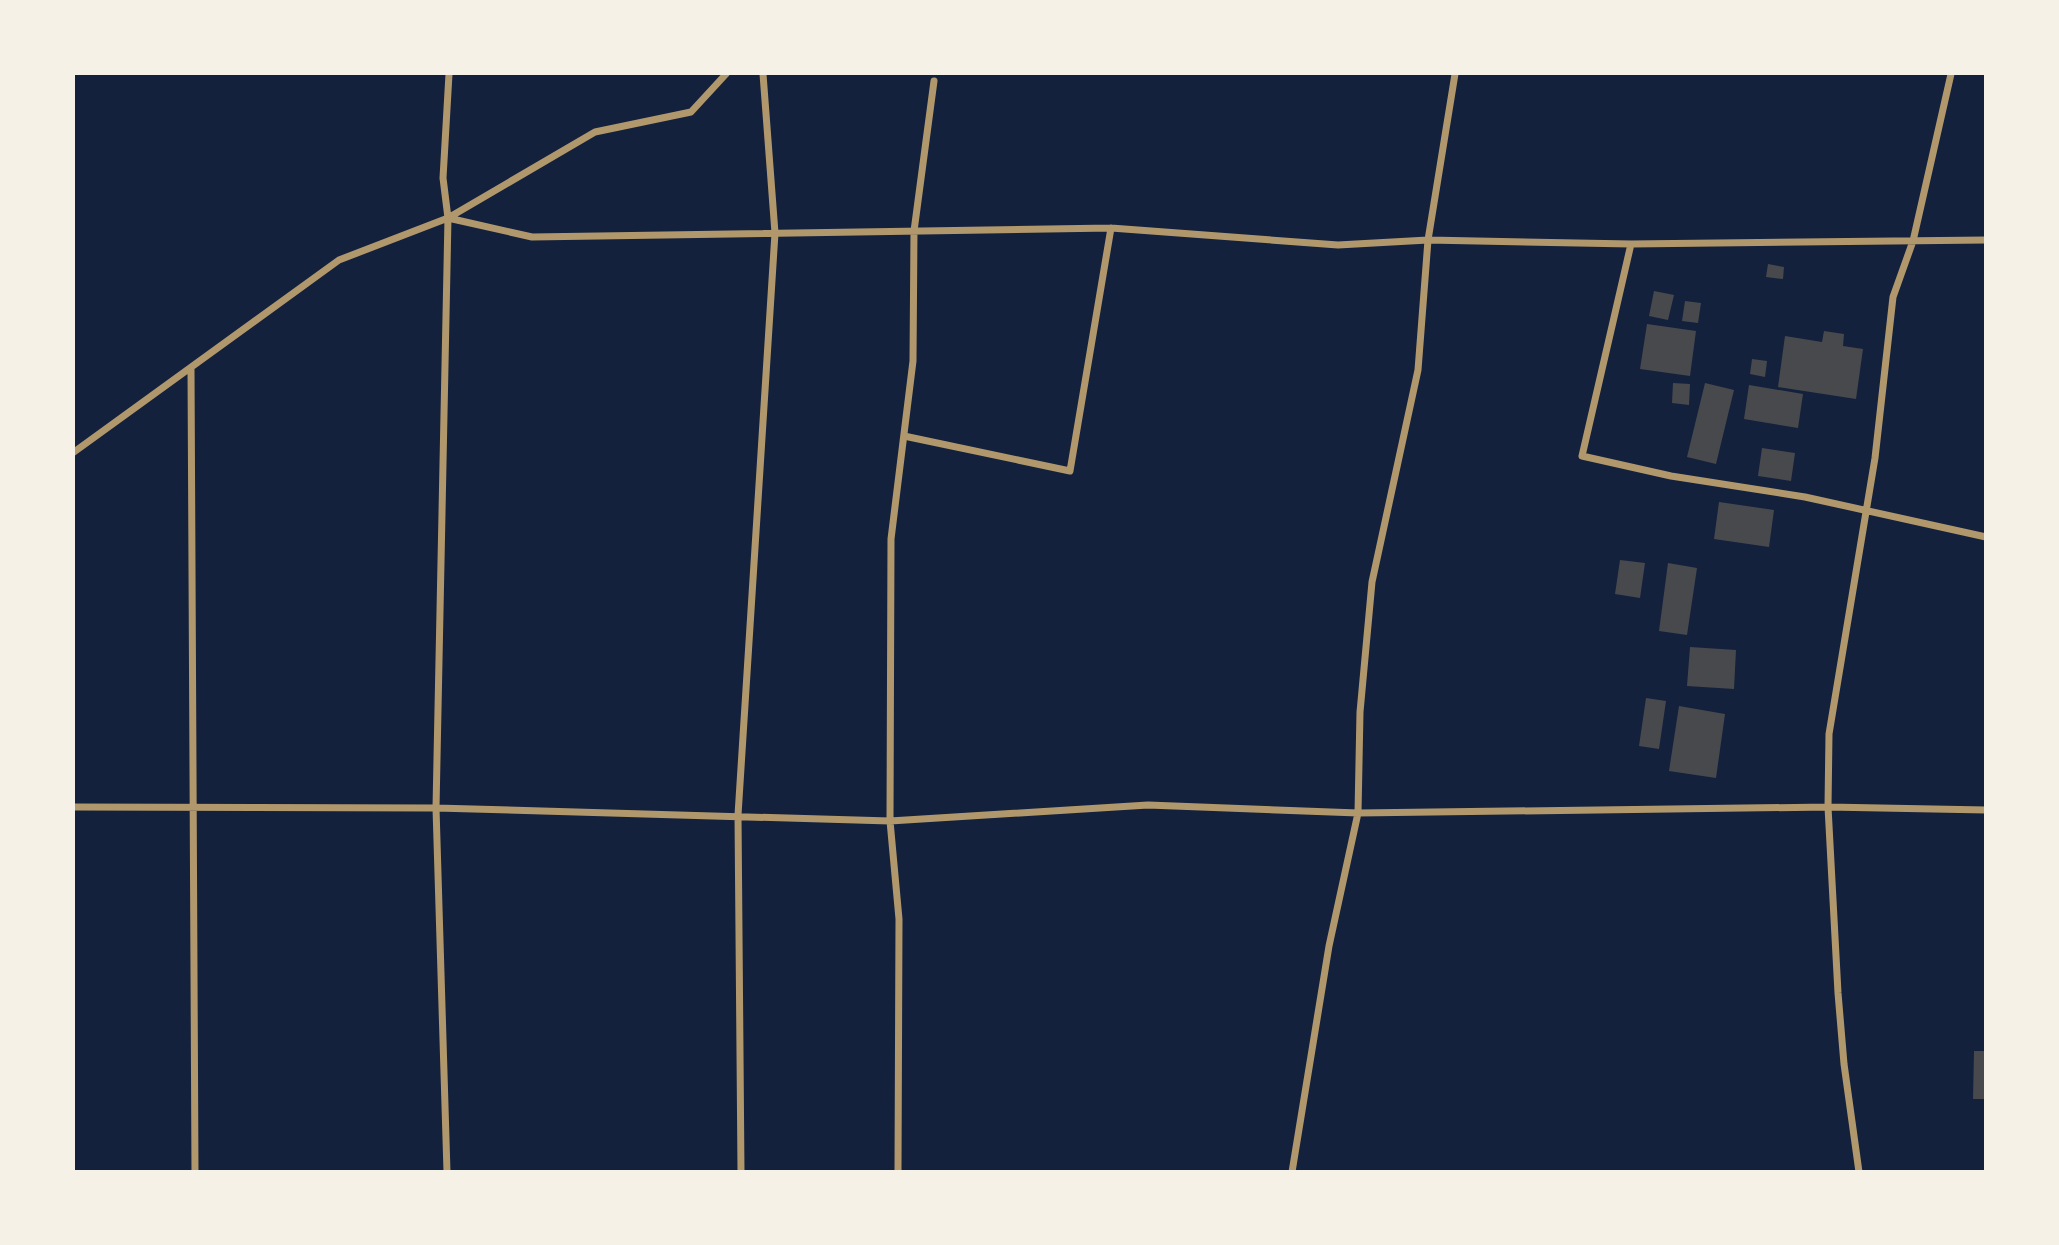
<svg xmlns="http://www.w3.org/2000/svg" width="2059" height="1245" viewBox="0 0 2059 1245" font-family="'Alegreya Sans',sans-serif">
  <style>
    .building { fill: #48494c }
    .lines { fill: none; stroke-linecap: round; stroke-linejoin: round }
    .minor { stroke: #b1986c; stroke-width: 7 }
  </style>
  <rect width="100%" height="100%" fill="#14213d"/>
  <path class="building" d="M1768,264L1784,267L1783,279L1766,277Z
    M1654,291L1674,295L1668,320L1649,316Z
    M1685,301L1701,303L1698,323L1682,321Z
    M1647,324L1696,331L1690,376L1640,369Z
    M1824,331L1844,334L1843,346L1863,349L1856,399L1778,387L1785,336L1822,342Z
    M1752,359L1767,361L1765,377L1750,374Z
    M1673,383L1690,384L1689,405L1672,403Z
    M1705,383L1734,390L1716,464L1687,457Z
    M1749,385L1803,394L1798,428L1744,419Z
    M1762,448L1795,453L1791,481L1758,476Z
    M1719,502L1774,510L1769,547L1714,539Z
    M1620,560L1645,563L1640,598L1615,594Z
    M1668,563L1697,568L1687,635L1659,631Z
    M1690,647L1736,650L1734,689L1687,686Z
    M1646,698L1666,701L1659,749L1639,746Z
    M1679,706L1725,714L1716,778L1669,771Z
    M1974,1051H1986V1099H1973Z"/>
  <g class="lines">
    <path class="minor" d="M448,218L532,237L1111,228L1338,245L1428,240L1631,244L1986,240
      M1631,244L1582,456L1671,476L1805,497L1986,537
      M191,368L195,1172
      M904,436L1070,471L1111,228
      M74,452L339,260L448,218L595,132L691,112L726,74
      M74,807L436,808L890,821L1148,805L1358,813L1828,807L1986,810
      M447,1172L436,808L448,218L443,178L449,74
      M741,1172L738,815L775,233L763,74
      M898,1172L899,919L890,821L891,539L913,361L914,231L934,81
      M1292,1172L1329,946L1358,813L1360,712L1372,582L1418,370L1428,240L1455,74
      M1859,1172L1844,1064L1838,993L1828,807L1829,734L1875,458L1893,297L1913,241L1951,74"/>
  </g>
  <rect width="2059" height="1245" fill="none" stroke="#f6f1e7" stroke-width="150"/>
</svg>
